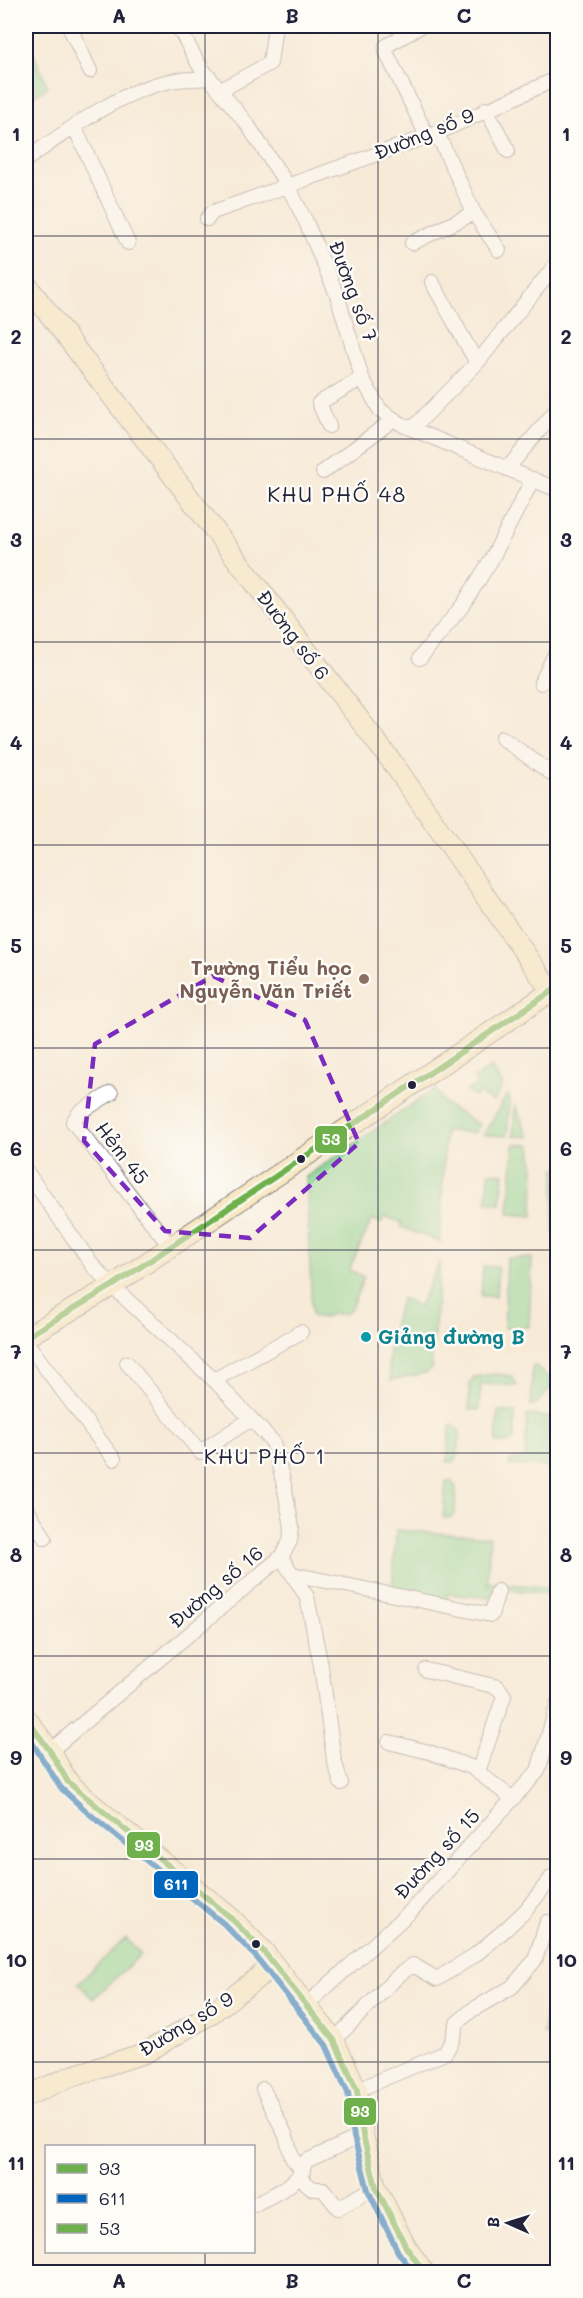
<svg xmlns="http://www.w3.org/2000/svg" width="583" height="2298" viewBox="0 0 583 2298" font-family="Mali,sans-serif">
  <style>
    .green { fill: #87d594; stroke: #547c68; stroke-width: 1.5 }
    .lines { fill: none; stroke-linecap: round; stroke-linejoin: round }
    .street-casing { stroke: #8c868a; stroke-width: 16 }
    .secondary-casing { stroke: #8c868a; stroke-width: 22 }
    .street { stroke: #fff; stroke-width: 14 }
    .secondary { stroke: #f8e8c3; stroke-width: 20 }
    .bus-1-casing { stroke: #fdfcf7; stroke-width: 10 }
    .bus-2-casing { stroke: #fdfcf7; stroke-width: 10 }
    .bus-3-casing { stroke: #fdfcf7; stroke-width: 10 }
    .bus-1 { stroke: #6eb04b; stroke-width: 6 }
    .bus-2 { stroke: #0065bd; stroke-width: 6 }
    .bus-3 { stroke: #6eb04b; stroke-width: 6 }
    .marked { fill: none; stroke: #7b2cbf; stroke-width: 4.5; stroke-dasharray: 12 8; stroke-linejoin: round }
    .grid { fill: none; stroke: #22223b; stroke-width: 1.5; stroke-opacity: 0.55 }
    .education-dot { fill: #8d6e63; stroke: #fdfcf7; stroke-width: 2 }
    .bus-dot { fill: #22223b; stroke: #fdfcf7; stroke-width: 2 }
    .culture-dot { fill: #0f9aa8; stroke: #fdfcf7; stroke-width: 2 }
    .labels { text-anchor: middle; stroke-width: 5; stroke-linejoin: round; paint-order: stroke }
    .street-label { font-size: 20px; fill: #22223b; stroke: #fdfcf7 }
    .education-label { font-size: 20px; font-weight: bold; fill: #785e54; stroke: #fdfcf7; text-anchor: end }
    .culture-label { font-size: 20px; font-weight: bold; fill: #0d838f; stroke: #fdfcf7; text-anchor: start }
    .neighbourhood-label { font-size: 21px; letter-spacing: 1.5px; fill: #22223b; stroke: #fdfcf7 }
    .line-badge { stroke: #fdfcf7; stroke-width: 2 }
    .badge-label { font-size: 16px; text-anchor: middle; font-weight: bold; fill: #fff }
    .neatline { fill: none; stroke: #22223b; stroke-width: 2 }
    .grid-label { font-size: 20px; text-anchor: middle; font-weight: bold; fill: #22223b }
  </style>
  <rect width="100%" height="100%" fill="#fdfcf7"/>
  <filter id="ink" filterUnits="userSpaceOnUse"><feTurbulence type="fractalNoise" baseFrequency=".0167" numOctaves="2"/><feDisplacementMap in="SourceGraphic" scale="12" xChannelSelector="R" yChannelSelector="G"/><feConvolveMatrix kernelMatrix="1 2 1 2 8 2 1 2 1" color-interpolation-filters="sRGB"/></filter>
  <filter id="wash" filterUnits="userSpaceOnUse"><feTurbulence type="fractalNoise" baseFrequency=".008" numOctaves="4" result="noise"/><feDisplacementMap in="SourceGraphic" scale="24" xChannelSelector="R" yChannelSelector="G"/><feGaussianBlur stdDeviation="1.35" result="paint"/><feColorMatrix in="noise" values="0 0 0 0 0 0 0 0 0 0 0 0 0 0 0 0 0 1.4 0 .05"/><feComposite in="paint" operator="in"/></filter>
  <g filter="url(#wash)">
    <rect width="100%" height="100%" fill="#f7ebd8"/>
    <path class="green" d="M26,36L48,87L26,101Z
      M491,1067L503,1085L494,1102L478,1093L475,1097L466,1091L478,1084L474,1078Z
      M435,1089L446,1105L480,1125L475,1133L445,1131L440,1242L401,1227L402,1223L385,1216L381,1223L372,1219L349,1270L364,1277L350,1310L344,1314H331L323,1318L312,1316L306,1177Z
      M507,1095L510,1099L507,1136L483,1135Z
      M515,1105L529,1137L513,1136Z
      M514,1144L531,1145L534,1170L533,1216L509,1214Z
      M557,1167L558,1236L554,1235L553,1228L555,1169Z
      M489,1172L504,1173L501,1204L487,1203Z
      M507,1258H532L529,1327L504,1328Z
      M440,1261L431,1369L426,1373L391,1380C385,1353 392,1324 402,1298L419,1306Z
      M483,1266L498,1267L496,1297L481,1296Z
      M554,1291H557V1344L551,1345Z
      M536,1366L551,1380L550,1389L536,1404L531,1405L532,1367Z
      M494,1374L512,1376L517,1386L481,1384L479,1410H469L470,1382L474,1377Z
      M498,1411L515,1412L514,1439L508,1443H496Z
      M527,1415L557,1417V1467L509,1465L510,1460L524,1459L525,1457Z
      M450,1426H455L460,1431L458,1455L453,1462H447Z
      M446,1481H451L456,1487L455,1514L450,1518H443Z
      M396,1530L490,1537L487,1588L488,1582L557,1588L558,1595L495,1588L492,1598L447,1594L446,1603L422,1598V1593L392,1591Z
      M557,1914L553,2016L557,2017V2033L543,2034Z
      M126,1938L141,1954L93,1999L78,1983Z"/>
  </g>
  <g filter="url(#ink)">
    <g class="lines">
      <g class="street-casing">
        <path id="street" d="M69,26L90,71
          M178,26L199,65L247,124L288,186L306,222L337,295L362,378L380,410L403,425L558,490
          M421,26L386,46V52L427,136
          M221,90L270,63L275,26
          M486,109L508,151
          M74,126L128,243
          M437,133L474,213L499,250
          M26,160C68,130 125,87 177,80C188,79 199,79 210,78
          M207,219L213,212L437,133L558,78
          M412,243L474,213
          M432,282L477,363
          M329,426L319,403L362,378
          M412,429L477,363L558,262
          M507,469L558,408
          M323,472L394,419
          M420,658L463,605L491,560L533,479
          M541,683L558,648
          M502,738L558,778
          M111,1093L79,1113L73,1122L170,1246
          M26,1171L93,1266L112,1286L214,1380L273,1442L284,1485L292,1527L290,1541L281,1557L50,1751
          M26,1342L114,1459
          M127,1363L200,1452L251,1419
          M214,1380L301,1332
          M26,1508L45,1538
          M281,1557L307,1597L321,1666L334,1760L341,1783
          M292,1574L491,1615L498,1591
          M426,1670L498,1687L504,1696L478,1772
          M389,1742L429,1752L471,1767L513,1799
          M305,2006L410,1912L538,1771L558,1702
          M334,2040L400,1974L413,1965L437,1979L475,1955L506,1929L526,1910L552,1877
          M263,2089L286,2136L292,2158L303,2171
          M357,2090L445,2053L452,2041L457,2023L472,2010L512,1987L535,1960L547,1922
          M306,2183L313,2189H323L338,2208L376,2187
          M254,2205C274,2193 298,2187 306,2161L363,2135"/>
      </g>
      <g class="secondary-casing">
        <path id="secondary" d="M26,284L395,766L558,1001
          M26,1337L112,1286L558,987
          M26,1718L50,1751L68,1782L92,1804L230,1917L264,1952L334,2040L357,2090L363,2135L376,2187L406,2247L424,2272
          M26,2096L72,2076L145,2053L209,2015L273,1966"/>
      </g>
      <use href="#street" class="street"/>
      <use href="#secondary" class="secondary"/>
      <g class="bus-1-casing">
        <path id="bus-1" d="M26,1718L50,1751L68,1782L230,1917L264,1952L334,2040L357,2090L363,2135L376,2187L406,2247L424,2272"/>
      </g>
      <g class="bus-2-casing">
        <path id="bus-2" d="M26,1733L61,1788L86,1811L224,1924L257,1958L326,2045L348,2093L354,2137L368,2190L398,2252L413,2272"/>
      </g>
      <g class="bus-3-casing">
        <path id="bus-3" d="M26,1337L112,1286L558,987"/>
      </g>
      <use href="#bus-1" class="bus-1"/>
      <use href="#bus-2" class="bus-2"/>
      <use href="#bus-3" class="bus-3"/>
    </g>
  </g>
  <path d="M0 0H583V2298H0ZM213,976L305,1020L359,1143L250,1238L165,1231L84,1141L95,1044Z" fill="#f7ebd8" fill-opacity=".55" fill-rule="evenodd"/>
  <path class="marked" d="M213,976L305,1020L359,1143L250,1238L165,1231L84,1141L95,1044Z"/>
  <path class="grid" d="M205,26V2146M378,26V2272M26,236H558M26,439H558M26,642H558M26,845H558M26,1048H558M26,1250H558M26,1453H558M26,1656H558M26,1859H558M26,2062H558M205,2252V2272"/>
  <circle class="education-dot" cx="364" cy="979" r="6"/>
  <g class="bus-dot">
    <circle cx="412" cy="1085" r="5"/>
    <circle cx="301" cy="1159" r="5"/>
    <circle cx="256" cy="1944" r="5"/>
  </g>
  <circle class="culture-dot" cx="366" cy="1337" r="6"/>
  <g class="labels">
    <g class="street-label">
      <text transform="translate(424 134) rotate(-22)" y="7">Đường số 9</text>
      <text transform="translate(353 291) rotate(70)" y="7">Đường số 7</text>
      <text transform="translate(293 635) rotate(53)" y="7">Đường số 6</text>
      <text transform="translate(122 1153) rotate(52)" y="7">Hẻm 45</text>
      <text transform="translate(216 1587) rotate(-40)" y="7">Đường số 16</text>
      <text transform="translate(437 1854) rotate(-47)" y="7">Đường số 15</text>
      <text transform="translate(186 2024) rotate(-31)" y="7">Đường số 9</text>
    </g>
    <g class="education-label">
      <text x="352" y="975">Trường Tiểu học<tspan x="352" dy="23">Nguyễn Văn Triết</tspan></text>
    </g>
    <g class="culture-label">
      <text x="378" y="1344">Giảng đường B</text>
    </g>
    <g class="neighbourhood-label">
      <text x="337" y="502">KHU PHỐ 48</text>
      <text x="265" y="1464">KHU PHỐ 1</text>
    </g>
  </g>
  <g class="line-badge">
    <rect x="314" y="1125" width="34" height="29" rx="6" fill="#6eb04b"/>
    <rect x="126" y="1831" width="35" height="28" rx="6" fill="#6eb04b"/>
    <rect x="153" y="1870" width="46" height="29" rx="6" fill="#0065bd"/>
    <rect x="343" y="2097" width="34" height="29" rx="6" fill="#6eb04b"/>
  </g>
  <g class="badge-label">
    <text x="331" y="1145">53</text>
    <text x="144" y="1851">93</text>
    <text x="176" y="1890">611</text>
    <text x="360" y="2117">93</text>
  </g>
  <rect width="583" height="2298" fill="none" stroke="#fdfcf7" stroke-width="66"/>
  <rect x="45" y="2145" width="210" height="108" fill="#fdfcf7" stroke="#a5a5ac" stroke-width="1.5"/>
  <rect x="57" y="2164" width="30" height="9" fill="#6eb04b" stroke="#a5a5ac" stroke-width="1.5"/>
  <text x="99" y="2175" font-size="18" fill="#22223b">93</text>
  <rect x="57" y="2194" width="30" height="9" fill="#0065bd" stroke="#a5a5ac" stroke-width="1.5"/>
  <text x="99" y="2205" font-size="18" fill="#22223b">611</text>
  <rect x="57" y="2224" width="30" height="9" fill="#6eb04b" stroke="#a5a5ac" stroke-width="1.5"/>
  <text x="99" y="2235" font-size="18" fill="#22223b">53</text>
  <g transform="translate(508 2223) rotate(273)" stroke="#fdfcf7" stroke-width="4.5" paint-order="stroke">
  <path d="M0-4.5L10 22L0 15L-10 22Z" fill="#22223b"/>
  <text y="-9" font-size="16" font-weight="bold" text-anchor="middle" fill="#22223b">B</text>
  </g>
  <rect x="33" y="33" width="517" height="2232" class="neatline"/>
  <g class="grid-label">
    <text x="119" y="23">A</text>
    <text x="292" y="23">B</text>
    <text x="464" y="23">C</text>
    <text x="16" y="141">1</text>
    <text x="566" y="141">1</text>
    <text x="16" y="344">2</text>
    <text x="566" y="344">2</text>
    <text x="16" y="547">3</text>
    <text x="566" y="547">3</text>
    <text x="16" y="750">4</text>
    <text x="566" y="750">4</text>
    <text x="16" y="953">5</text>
    <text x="566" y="953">5</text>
    <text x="16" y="1156">6</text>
    <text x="566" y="1156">6</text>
    <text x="16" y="1359">7</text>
    <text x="566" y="1359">7</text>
    <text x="16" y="1562">8</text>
    <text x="566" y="1562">8</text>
    <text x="16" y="1765">9</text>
    <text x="566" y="1765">9</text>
    <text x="16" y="1967">10</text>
    <text x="566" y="1967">10</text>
    <text x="16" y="2170">11</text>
    <text x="566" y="2170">11</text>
    <text x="119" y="2288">A</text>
    <text x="292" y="2288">B</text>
    <text x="464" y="2288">C</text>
  </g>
</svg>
